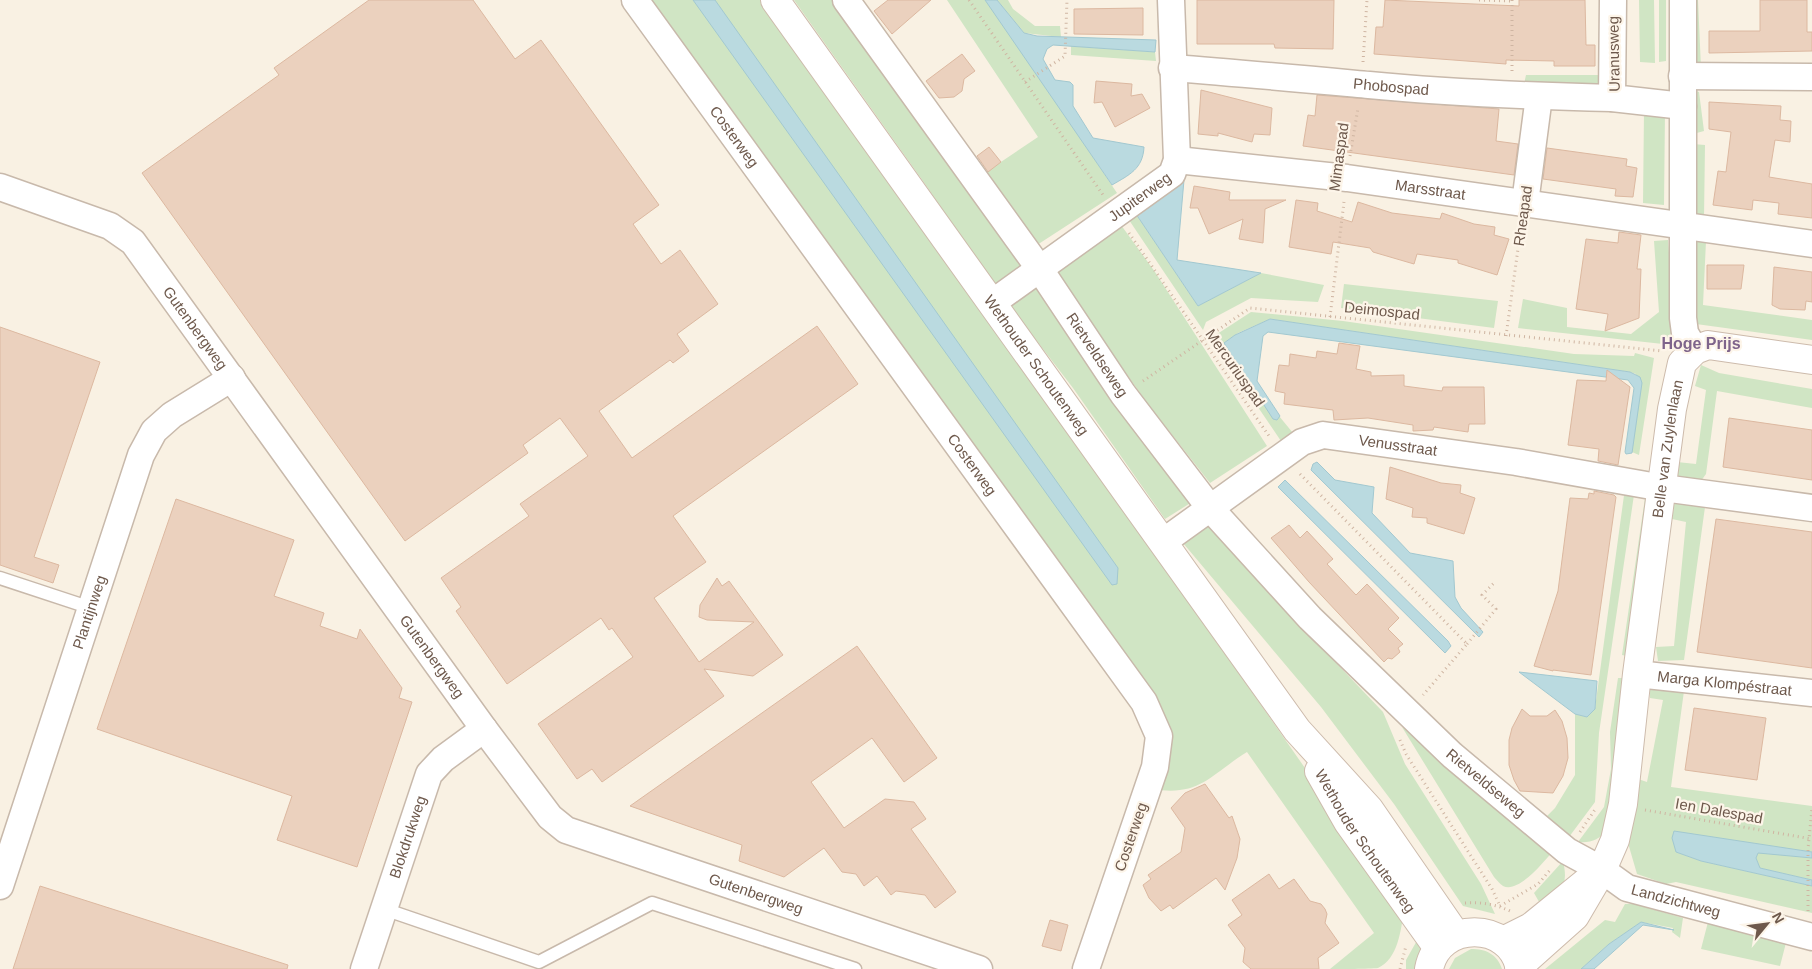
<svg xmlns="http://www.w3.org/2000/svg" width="1812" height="969" viewBox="0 0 1812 969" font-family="Arial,sans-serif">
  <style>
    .green { fill: #d0e5c4 }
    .water { fill: #badae0; stroke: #a2c8d0 }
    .building { fill: #ebd1be; stroke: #dcb8a0 }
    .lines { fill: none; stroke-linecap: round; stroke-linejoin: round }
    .lane-casing { stroke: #c8b9ab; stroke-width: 15 }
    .street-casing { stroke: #c8b9ab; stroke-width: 29 }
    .secondary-casing { stroke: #cdbbac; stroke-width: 30 }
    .path { stroke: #cfb5a2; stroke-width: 3; stroke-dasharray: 1 4; stroke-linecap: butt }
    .lane { stroke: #fff; stroke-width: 12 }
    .street { stroke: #fff; stroke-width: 26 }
    .secondary { stroke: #fff; stroke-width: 28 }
    .labels { text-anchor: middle; stroke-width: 4.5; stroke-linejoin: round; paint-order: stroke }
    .street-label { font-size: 15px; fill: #6e594c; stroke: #fdf5e9 }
    .neighbourhood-label { font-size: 16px; font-weight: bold; fill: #7e648b; stroke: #fdf5e9 }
  </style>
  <rect width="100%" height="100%" fill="#f9f1e3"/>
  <path class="green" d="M650,0H762L1169,569L1201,619L1404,910C1401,930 1398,959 1378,968C1369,969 1341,969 1330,969L1374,933L1247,752C1210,775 1200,797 1152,789L1168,736Z
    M794,0H834L1022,268L996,288L925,184Z
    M947,0H988L1117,193L1037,245L986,172L1038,137Z
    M997,0H1008L1013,9L1035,26H1060L1061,37L1024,33Z
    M1639,0H1654L1655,63L1640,62Z
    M1659,0H1666V61L1659,62Z
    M1691,0H1698L1701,68H1691Z
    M1071,46L1155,52L1156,61L1071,55Z
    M1526,75H1600L1603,89L1524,84Z
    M1691,89L1699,92L1704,131L1693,134Z
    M1644,111H1665L1664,205L1643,203Z
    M1693,144L1705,145L1704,218L1695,217Z
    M1136,214L1198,306L1261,273L1324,285L1318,302L1251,298L1206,322L1203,330L1129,220Z
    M1121,225L1155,272L1267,446L1210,483L1147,403L1053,269Z
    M1668,240L1675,328L1663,344L1518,328L1523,299L1567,308V327L1631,334L1659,312L1654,241Z
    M1697,241H1706L1703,305L1812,320V340L1696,324Z
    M1344,284L1498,301L1494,328L1341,308Z
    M1036,287L1192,502L1165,519L1073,388L1009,305Z
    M1251,312L1343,321L1574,354L1634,356L1635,353L1654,358L1639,455L1632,452L1636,374L1630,372L1270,319L1238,333L1224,343L1277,420L1279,416L1293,433L1283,444L1211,338Z
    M1701,365L1719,373L1812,389V408L1717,391L1706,474L1698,485L1676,481L1677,462L1696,464L1706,390L1695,386Z
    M1625,488H1635L1599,733L1595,802L1569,837L1545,818L1555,808L1575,775V714L1587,717L1595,708Z
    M1645,498L1654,500L1632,657L1622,655Z
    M1675,499L1705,507L1684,660L1658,661L1656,647L1674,646L1686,522L1672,519Z
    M1208,522L1276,600L1383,712L1405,764L1481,884L1495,914L1463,906L1394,804L1321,707L1183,543Z
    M1618,678H1628L1606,829C1600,840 1591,843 1578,842L1604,807L1611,769L1610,732Z
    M1650,683L1684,691L1671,787L1812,806V852L1768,846L1676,852L1701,861L1812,886V913L1676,882L1666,884L1637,874L1628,843L1638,779L1647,782L1663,700L1650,698Z
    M1402,727L1554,850C1545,860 1519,894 1503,886C1500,884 1497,880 1494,877Z
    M1767,852L1812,858V880L1760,868L1756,858L1758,853Z
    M1563,861C1569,887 1561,891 1542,907L1534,893Z
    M1625,904H1634L1683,918L1680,938L1672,932L1673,928L1641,922L1609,944L1581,969H1545L1605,920L1615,922Z
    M1708,922L1787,939L1780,966L1701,949Z
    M1419,937L1425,943L1419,969H1406V960Z
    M1471,949C1486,949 1497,954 1502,969H1449L1455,958Z"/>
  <path class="water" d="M693,0H715L1118,568L1117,584L1112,585Z
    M985,0H997L1024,33L1037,36L1156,40L1155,52L1053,45L1047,49L1043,59L1055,80L1070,82L1073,85V106L1093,138L1144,147C1143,169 1129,175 1112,185Z
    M1184,180L1177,260L1261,273L1198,306L1136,214Z
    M1270,319L1630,372L1640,377L1642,383L1632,453L1626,454L1625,452L1634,388L1628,380L1268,332L1263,336L1257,381L1280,416L1277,420L1273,419L1224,343L1235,335Z
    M1317,462L1335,480L1374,487L1372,513L1410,553L1453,561L1455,597L1461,608L1483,632L1479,637L1311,470L1313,464Z
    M1285,480L1448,641L1451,646L1445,653L1278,487Z
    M1519,672L1597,681L1595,709L1587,717L1575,714Z
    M1674,831L1812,852V858L1758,853L1756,858L1760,868L1812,880V886L1701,861L1676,852L1672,838Z
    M1641,922L1674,930L1643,925L1594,969H1581L1609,944Z"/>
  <path class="building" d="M369,0H473L515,59L541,40L659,205L633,224L661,264L680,250L718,304L677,334L689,351L673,363L670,360L599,411L632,458L817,326L858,384L673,516L706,562L654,598L699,662L754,622L707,620L699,617L700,605L717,578L722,586L729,581L783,655L753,676L704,669L724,696L602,782L592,769L577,779L538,724L633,657L612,628L609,630L601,618L507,684L456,611L461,607L441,578L529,516L520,504L588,456L560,418L523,445L528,453L405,541L142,173L279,75L274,68Z
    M888,0H931L892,34L874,11Z
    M1197,0H1334L1333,49L1275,48L1274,44H1197Z
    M1385,0L1519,6V0H1585L1586,45H1595V66H1554V61L1506,60V64L1374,54L1376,27H1383Z
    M1760,0H1807V32H1812V51L1709,53V31H1760Z
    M1143,8V35L1074,34V9Z
    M962,54L975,71L964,79L962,91L954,97L939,98L926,81Z
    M1096,81L1132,84L1131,96L1142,94L1150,108L1115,127L1102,102L1094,103Z
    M1201,90L1272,108L1270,135L1254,134L1252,142L1218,133V136L1198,134Z
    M1317,95L1499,109L1496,141L1518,144L1514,175L1303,146L1308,115L1315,116Z
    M1709,102L1781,106L1780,120L1791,121L1790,142L1775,140L1769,177L1812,184V218L1778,214L1779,203L1753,200L1752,210L1713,205L1718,171L1726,172L1731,132L1709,129Z
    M989,147L1001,162L988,172L977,156Z
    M1547,148L1627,159L1626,166L1637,168L1633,197L1615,196L1616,189L1543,179Z
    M1194,186L1230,192L1229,200H1286L1265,209L1263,243L1239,239L1243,219L1209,234L1198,208H1190Z
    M1296,200L1318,203L1317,211L1352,222L1358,202L1392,213L1440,219L1442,213L1474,224L1495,227L1494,235L1509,239L1497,275L1458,263V260L1417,254L1414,264L1373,252L1370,248L1333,242L1331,254L1289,247Z
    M1619,232L1641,235L1637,269H1641L1639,318L1605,331L1608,314L1576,309L1586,239L1618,243Z
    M1707,265H1744L1741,289H1707Z
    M1774,267L1812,272V302L1806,301L1805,310L1780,309L1772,305Z
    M0,327L100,362L34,557L59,565L53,583L0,565Z
    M1339,343L1360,346L1356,369L1371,372V376L1404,375V386L1442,391L1443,387H1484L1485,424H1469L1468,432L1434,427L1433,430L1413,431V425L1368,418L1334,420L1333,410L1284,404L1285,393L1275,391L1279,365L1289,366L1290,354L1316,358L1317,351L1337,354Z
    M1607,370L1630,387L1618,465L1598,461L1599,449L1568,445L1577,380L1606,381Z
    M1729,418L1812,430V480L1723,467Z
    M1390,467L1441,483L1461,485L1460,493L1475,498L1464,534L1427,523V518L1412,517L1413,508L1386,499Z
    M1594,491L1614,495L1616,497L1591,675L1553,670V671L1534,666L1558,591L1570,498L1588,499L1589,493L1594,494Z
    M176,499L294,540L274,596L324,613L320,626L357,639L360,629L402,688L399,698L412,702L357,867L277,840L292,796L97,729Z
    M1716,519L1812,532V668L1697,652Z
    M1289,525L1300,538L1307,531L1333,559L1327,564L1356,595L1367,584L1399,618L1388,629L1403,644L1398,648L1400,652L1392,659L1388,658L1384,662L1309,582L1271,538Z
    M857,646L937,758L904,782L872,738L811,782L844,828L885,799L914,802L926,819L911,829L956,892L935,908L925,895L896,891L891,895L877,876L864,886L856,874L842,872L824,848L784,877L739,861L742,845L630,806Z
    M1694,708L1766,718L1757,780L1685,770Z
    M1522,709L1530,716H1547L1555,710L1562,721L1567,738L1568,758L1563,776L1553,793L1520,791L1514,780L1509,765V740L1512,728Z
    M1205,784L1229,818L1232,816L1240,839L1237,858L1225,890L1216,878L1173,909L1170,905L1161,911L1149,898L1143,885L1151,879L1148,875L1181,852L1185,828L1171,808L1185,793Z
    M1269,874L1279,889L1294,879L1310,901L1321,904L1325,909L1327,914L1325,923L1339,943L1318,958L1319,969H1251L1243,962L1245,948L1228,925L1242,915L1232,900Z
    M40,886L288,965L287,969H13Z
    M1050,920L1068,925L1061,951L1042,946Z"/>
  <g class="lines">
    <g class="lane-casing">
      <path id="lane" d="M0,578L91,608
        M384,909L539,962L652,903L855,969"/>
    </g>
    <g class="street-casing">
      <g id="street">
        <path id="s1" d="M635,0L1144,702L1159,736L1155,767L1086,969"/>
        <path id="s2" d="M846,0L1039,268L1123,394L1210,508L1310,618L1452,755L1567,851L1602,870L1627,888L1812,937"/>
        <path d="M1613,0L1612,98L1683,106"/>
        <path d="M1683,0V318L1685,333L1695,350"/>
        <path id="s3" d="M1172,68C1238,73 1303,79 1369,85C1450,93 1531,96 1612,98"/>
        <path d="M1682,76L1812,77"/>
        <path id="s4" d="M1177,160L1347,178L1812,244"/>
        <path id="s5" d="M0,187L110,226L133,242L484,729L550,817L566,830L979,969"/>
        <path d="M1525,203L1539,96"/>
        <path id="s6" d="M992,303L1172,174L1177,160L1171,0"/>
        <path id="s7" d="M1163,542L1302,442L1323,435L1516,462L1663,488L1812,508"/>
        <path id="s8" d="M1637,674L1812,693"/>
        <path id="s9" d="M0,886L141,455L154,431L172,415L232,378"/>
        <path id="s10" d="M364,969L429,774L443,759L484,729"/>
      </g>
    </g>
    <g class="secondary-casing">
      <g id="secondary">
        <path id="s11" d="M775,0L1297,730L1369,809L1456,935"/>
        <path id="s12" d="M1319,771L1348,822L1438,948"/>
        <path d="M1503,941L1531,927L1589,880"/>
        <path id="s13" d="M1519,966L1575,916L1602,870L1615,840L1623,804L1637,674L1672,409L1682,363L1695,350L1708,345L1812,360"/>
        <path d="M1429,969C1438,920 1511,920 1520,969"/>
      </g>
    </g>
    <path class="path" d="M969,0L1103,195
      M1479,0L1512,1
      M1363,62L1367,0
      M1512,71V0
      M1025,82L1065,56L1067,0
      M1350,156L1358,108
      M1129,233L1269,436
      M1330,317L1344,202
      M1506,336L1521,227
      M1143,381L1250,308L1662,351
      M1300,474L1467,644L1423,695
      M1467,644L1496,609L1482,595L1494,583
      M1400,740L1406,754L1492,889L1500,906
      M1645,810L1812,839
      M1580,832L1596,808
      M1465,903C1481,902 1495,904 1510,911
      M1500,906L1538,884L1551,869
      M1808,911V849L1812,808
      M1400,969L1406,946"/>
    <use href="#lane" class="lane"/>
    <use href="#street" class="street"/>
    <use href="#secondary" class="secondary"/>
  </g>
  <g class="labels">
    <g class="street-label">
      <text transform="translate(1614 54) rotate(-91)" y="5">Uranusweg</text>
      <text dy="5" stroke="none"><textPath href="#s3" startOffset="220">Phobospad</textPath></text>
      <text dy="5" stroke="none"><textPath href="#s1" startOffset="169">Costerweg</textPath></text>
      <text transform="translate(1339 157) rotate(-82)" y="5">Mimaspad</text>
      <text dy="5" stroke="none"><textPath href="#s4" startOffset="255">Marsstraat</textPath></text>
      <text dy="5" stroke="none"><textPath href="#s6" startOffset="182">Jupiterweg</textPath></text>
      <text transform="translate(1523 216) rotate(-82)" y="5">Rheapad</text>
      <text transform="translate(1382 311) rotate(6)" y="5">Deimospad</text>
      <text dy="5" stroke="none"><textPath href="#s5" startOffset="251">Gutenbergweg</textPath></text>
      <text dy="5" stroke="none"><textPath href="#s2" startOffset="435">Rietveldseweg</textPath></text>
      <text dy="5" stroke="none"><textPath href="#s11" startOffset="449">Wethouder Schoutenweg</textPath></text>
      <text transform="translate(1235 368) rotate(55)" y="5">Mercuriuspad</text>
      <text dy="5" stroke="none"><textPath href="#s7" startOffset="269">Venusstraat</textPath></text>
      <text dy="5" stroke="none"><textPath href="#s13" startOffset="556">Belle van Zuylenlaan</textPath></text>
      <text dy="5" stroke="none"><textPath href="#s1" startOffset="574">Costerweg</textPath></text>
      <text dy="5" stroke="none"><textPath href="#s9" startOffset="288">Plantijnweg</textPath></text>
      <text dy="5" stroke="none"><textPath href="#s5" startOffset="656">Gutenbergweg</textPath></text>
      <text dy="5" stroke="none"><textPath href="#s8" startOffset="88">Marga Klompéstraat</textPath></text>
      <text dy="5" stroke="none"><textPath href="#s2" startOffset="1015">Rietveldseweg</textPath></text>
      <text transform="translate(1719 811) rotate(10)" y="5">Ien Dalespad</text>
      <text transform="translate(1131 837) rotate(-71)" y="5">Costerweg</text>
      <text dy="5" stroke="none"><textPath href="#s10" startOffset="139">Blokdrukweg</textPath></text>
      <text dy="5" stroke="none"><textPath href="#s12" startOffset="84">Wethouder Schoutenweg</textPath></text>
      <text dy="5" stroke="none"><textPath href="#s5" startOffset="1076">Gutenbergweg</textPath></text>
      <text dy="5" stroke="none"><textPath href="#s2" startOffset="1242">Landzichtweg</textPath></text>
    </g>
    <g class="neighbourhood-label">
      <text x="1701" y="349">Hoge Prijs</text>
    </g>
  </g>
  <g transform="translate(1767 924) rotate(61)" stroke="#fdf5e9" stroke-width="4" paint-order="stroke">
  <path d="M0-4L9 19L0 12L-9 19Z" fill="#6e594c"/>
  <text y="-8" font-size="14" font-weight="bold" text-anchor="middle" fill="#6e594c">N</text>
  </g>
</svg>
